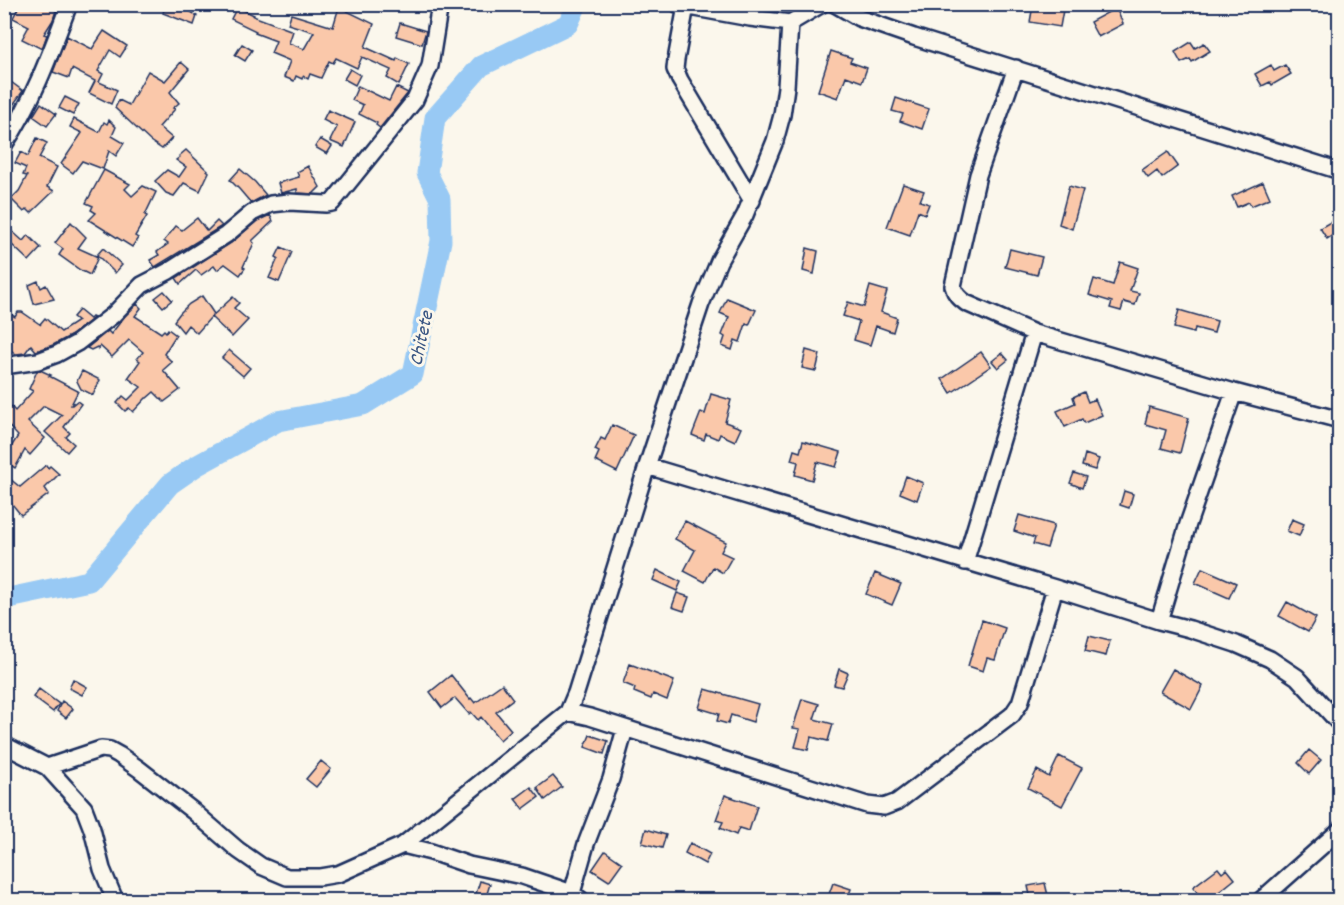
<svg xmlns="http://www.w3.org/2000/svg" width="1344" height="905" viewBox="0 0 1344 905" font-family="Dekko,sans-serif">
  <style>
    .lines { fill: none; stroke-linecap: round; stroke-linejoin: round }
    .river { stroke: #98c9f4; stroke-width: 21 }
    .building { fill: #fac8aa; stroke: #1b2f5e; stroke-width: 1.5 }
    .minor-casing { stroke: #1b2f5e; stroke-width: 20 }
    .minor { stroke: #fbf7ec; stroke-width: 15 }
    .labels { text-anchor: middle; stroke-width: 6; stroke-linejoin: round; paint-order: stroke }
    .water-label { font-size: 20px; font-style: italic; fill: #3a5684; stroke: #fbf7ec }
  </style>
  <rect width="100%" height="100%" fill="#fbf7ec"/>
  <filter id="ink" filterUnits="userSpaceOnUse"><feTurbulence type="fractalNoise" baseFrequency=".0167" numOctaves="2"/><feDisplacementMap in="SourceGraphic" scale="12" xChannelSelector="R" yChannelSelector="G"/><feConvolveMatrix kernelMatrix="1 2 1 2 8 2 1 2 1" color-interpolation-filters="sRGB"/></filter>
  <g filter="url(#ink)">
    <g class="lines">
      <path class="river" d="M4,599L89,581L170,484L196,466L278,421L363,405L413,374L441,241L440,199L427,173L435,118L481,66L568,24L577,4"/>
    </g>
    <path class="building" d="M20,4H58L53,20L44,34L47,35L42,49L22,39L29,26L13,18Z
      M166,4H191L188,10L197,16L194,25L163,13Z
      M1033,5L1063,10L1060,27L1030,22Z
      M237,7L254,15L253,16L293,31L289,43L304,49L314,32L288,24L291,14L333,27L339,7L374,24L365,47L396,61L397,58L409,64L399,85L387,78L391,70L362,57L357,68L336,58L333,63L329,61L321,78L310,74L308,79L303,76L302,79L296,76L294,81L284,77L290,61L271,53L276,41L255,33L256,31L231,19Z
      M1116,8L1123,24L1098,37L1090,22Z
      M400,23L426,31L422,44L396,36Z
      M104,31L127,46L120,57L110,50L98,71L103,74L99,82L117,90L111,104L89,93L95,81L72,69L69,78L53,72L67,36L92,49Z
      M1191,42L1195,48L1204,43L1210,51L1192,62L1190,59L1181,63L1175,52Z
      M242,44L252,50L245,61L235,55Z
      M831,51L852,58L850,62L867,68L862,82L846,76L838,98L818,91Z
      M181,62L189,69L170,92L179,103L173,108L175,109L159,127L172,138L162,149L150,141L115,108L119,100L129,105L148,71L165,81Z
      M1271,65L1274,71L1285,65L1291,74L1272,85L1270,82L1262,86L1255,74Z
      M350,69L360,75L355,85L344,79Z
      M11,82L23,91L13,105L4,99V91Z
      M358,86L389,101L396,87L408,93L380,128L376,125L377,123L359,114L363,105L352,100Z
      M65,97L79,104L73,115L59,108Z
      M896,98L929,109L922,129L900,121L903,114L892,111Z
      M41,103L56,114L47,126L33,116Z
      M328,110L355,122L344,147L330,141L337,127L323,120Z
      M74,119L99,132L104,122L107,124L109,120L116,127L112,136L124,143L116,156L109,151L103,169L82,161L73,173L61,164L82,133L70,127Z
      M37,138L47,143L39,158L57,167L47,187L54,191L31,213L27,209L24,212L11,199L19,191L27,176L23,175L26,168L15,163L21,152L28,156Z
      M320,139L332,146L327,154L315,147Z
      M186,150L209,172L200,191L184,183L174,196L166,193L155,181L167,170L179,177L186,167L176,160L180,157L179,156Z
      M1168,152L1178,166L1162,178L1157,171L1148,178L1142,170Z
      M308,166L320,187L313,194L297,193V189L281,193L278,183L299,177L297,172Z
      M240,169L255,182L266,195L251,203L239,189L230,180Z
      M104,170L130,184L125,189L132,196L143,186L156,192L145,215L147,216L135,236L138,238L132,247L89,220L96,213L91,210L93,206L86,203Z
      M1263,182L1270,198L1251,206L1249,202L1237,207L1232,196Z
      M903,184L924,191L920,201L929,204L925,214L918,211L910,235L887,227Z
      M1069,186L1083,190L1072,229L1059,224Z
      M270,215L273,221L252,241L254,243L243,267L245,268L240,275L225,264L217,270L214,266L201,275L196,270L180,284L176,278L231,243L257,221Z
      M197,218L207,231L217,221L222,226L155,267L150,260L159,255L157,252L168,244L164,241L176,226L182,230Z
      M1332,221L1338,232L1327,239L1320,228Z
      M71,222L86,237L78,248L98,257L90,275L80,270L59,255L63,249L55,243Z
      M4,224L23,241L28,235L41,248L29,261L10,243L4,249Z
      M281,247L292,252L279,282L269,278L278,258L276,257Z
      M103,248L122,265L115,273L97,255Z
      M807,248L818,251L814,274L803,271Z
      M1010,249L1042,257L1037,275L1005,267Z
      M1120,262L1138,268L1130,291L1139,293L1135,305L1124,302L1121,311L1110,308L1112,302L1089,295L1094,279L1113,285Z
      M38,281L41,288L46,285L54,299L34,304L29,285Z
      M870,286L887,291L881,312L897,318L893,332L876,326L870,345L854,340L859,321L843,316L848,302L864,307Z
      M164,291L172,300L163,307L155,298Z
      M202,296L214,314L211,317L233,297L239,303L234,308L248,320L232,337L211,317L197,333L188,325L183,332L174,321L180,313L189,304Z
      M727,298L756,310L749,325L746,324L740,342L735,340L732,350L722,346L725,337L722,335L729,317L720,313Z
      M137,304L141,308L135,316L161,333L164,330L166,332L168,329L176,335L164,354L172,362L163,370L180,390L164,402L154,392L147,398H146L133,412L129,408L125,411L117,403L123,396L128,400L141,387L128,378L140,361L137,359L143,352L129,340L112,357L100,346L98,349L97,347L91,350L87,348L108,331L111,334L125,316Z
      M4,310L15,317L18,312H22L41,325L40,324L45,318L61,332L78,321L73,317L79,310L90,319L92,317L94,318L72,335L53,345L36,351L31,345L25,353L16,354L4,345Z
      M1179,310L1217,321L1214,333L1195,328L1194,333L1174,328Z
      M229,350L250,368L243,376L222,358Z
      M806,350L820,354L816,371L802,368Z
      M981,352L991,366L951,393L942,379Z
      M1002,353L1008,360L998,368L992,361Z
      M40,370L51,375L49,376L78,391L71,405H72L77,401L81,404L64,427L70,433L66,437L74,444L67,452L45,432L62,415L44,406L28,422L45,438L30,455L25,450L15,468L4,461V458L18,436L4,421V399L15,411L33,391L29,389L37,371Z
      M82,371L100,380L93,395L81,389L77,381Z
      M1084,392L1088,402L1095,399L1102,415L1084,423L1082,419L1065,427L1057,411L1075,403L1073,397Z
      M711,394L731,400L725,422L741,428L735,441L720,434L718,439L706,434L704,440L692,435L701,412L705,414Z
      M1149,407L1189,418L1180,453L1161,448L1166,430L1145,424Z
      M612,425L634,435L617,472L595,461L599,452L595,450L601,438L605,440Z
      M803,441L841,452L836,467L817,462L812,480L795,475L798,462L791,460L794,450L800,452Z
      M1085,454L1099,459L1095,470L1082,466Z
      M46,465L48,468L50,466L59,474L45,488L49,494L21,515L7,498L11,495L4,490V474L20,487Z
      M1074,473L1086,477L1082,488L1070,483Z
      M906,476L923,483L917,500L900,493Z
      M1124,491L1133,494L1129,508L1120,505Z
      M1019,515L1054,525L1047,548L1033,544L1035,538L1014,531Z
      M1292,519L1304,524L1299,536L1287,531Z
      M685,521L726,542L721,552L732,557L723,573L713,567L705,582L684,571L695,550L675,539Z
      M1202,568L1236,583L1229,598L1195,583Z
      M657,570L681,582L677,591L653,580Z
      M875,573L901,584L892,605L866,594Z
      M677,593L689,597L684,611L672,607Z
      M1287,602L1316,618L1308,632L1279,616Z
      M982,620L1005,628L995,660L987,658L983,671L968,666Z
      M1089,636L1110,641L1106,656L1085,651Z
      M630,664L674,681L667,700L653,694L651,699L634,692L635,688L623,683Z
      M839,669L848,673L842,687L834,685Z
      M1173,669L1203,686L1191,709L1160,692Z
      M451,675L470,699L471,698L475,703L502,684L513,699L496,712L511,730L500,740L481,717L478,720L471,712L469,714L455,698L442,708L430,692Z
      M73,679L87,687L82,695L69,688Z
      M39,689L59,704L53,712L33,697Z
      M705,689L758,704L753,722L731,715L728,724L717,721L719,714L699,708Z
      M802,699L819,704L814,719L833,724L828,741L811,737L808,750L795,747L800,729L793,728Z
      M62,701L73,709L66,718L57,711Z
      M590,735L608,741L604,754L585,747Z
      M1309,750L1321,760L1309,774L1298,763Z
      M1059,756L1082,768L1062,806L1028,788L1037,770L1049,777Z
      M321,761L331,769L316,787L306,779Z
      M553,776L562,787L545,800L537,788Z
      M531,787L539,797L523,809L515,799Z
      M725,795L757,806L749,831L739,828L736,835L720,828L723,822L716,820Z
      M646,829L666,835L662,848L642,843Z
      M690,843L710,854L705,864L685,853Z
      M605,851L622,863L609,881L592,870Z
      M1218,868L1222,873L1227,869L1235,879L1219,892L1221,895L1213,900H1203L1193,887Z
      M480,881L490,884L485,900H474Z
      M833,883L851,889L847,900L829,894Z
      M1045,883L1049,900H1031L1028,886Z"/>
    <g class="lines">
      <g class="minor-casing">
        <path id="minor" d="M835,4L859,18L914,37L1340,171
          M679,5L750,18L790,23L822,4
          M686,6L676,60L675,69L680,80L752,201
          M790,23L786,87L782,115L775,141L745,215L719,261L701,304L647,466L576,693L568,712L590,717L867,805L884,807L897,802L1012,715L1020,703L1055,588
          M1016,68L978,175L953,286C955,294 959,298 966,303L1034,333L1234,392L1340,420
          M4,145C33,102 51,52 69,4
          M4,366L38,361L57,354L77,343L113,315L142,285L169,271L226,235L252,213L271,204L289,202L326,204L332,203L415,100L430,66L440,4
          M647,466L1055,588L1159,621L1190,629L1236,644L1270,659L1297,677L1340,724
          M965,562L1034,333
          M1159,621L1188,524L1234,392
          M4,745L47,767L84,808L92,829L102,869L115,900
          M47,767L101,749L110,750L119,755L139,769L193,811L238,850L261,866L287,877H320L338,874L403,845L568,712
          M403,845L431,852L469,865L522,876L572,893L581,900
          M572,893L586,844L611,779L625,729
          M1261,900L1340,830"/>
      </g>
      <use href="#minor" class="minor"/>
    </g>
  </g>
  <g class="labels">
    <g class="water-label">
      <text transform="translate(420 338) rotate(-78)" y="7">Chitete</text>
    </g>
  </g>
  <rect width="1344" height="905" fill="none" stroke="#fbf7ec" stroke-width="24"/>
  <rect x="12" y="12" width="1320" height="881" fill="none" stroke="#1b2f5e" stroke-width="2" filter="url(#ink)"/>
</svg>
